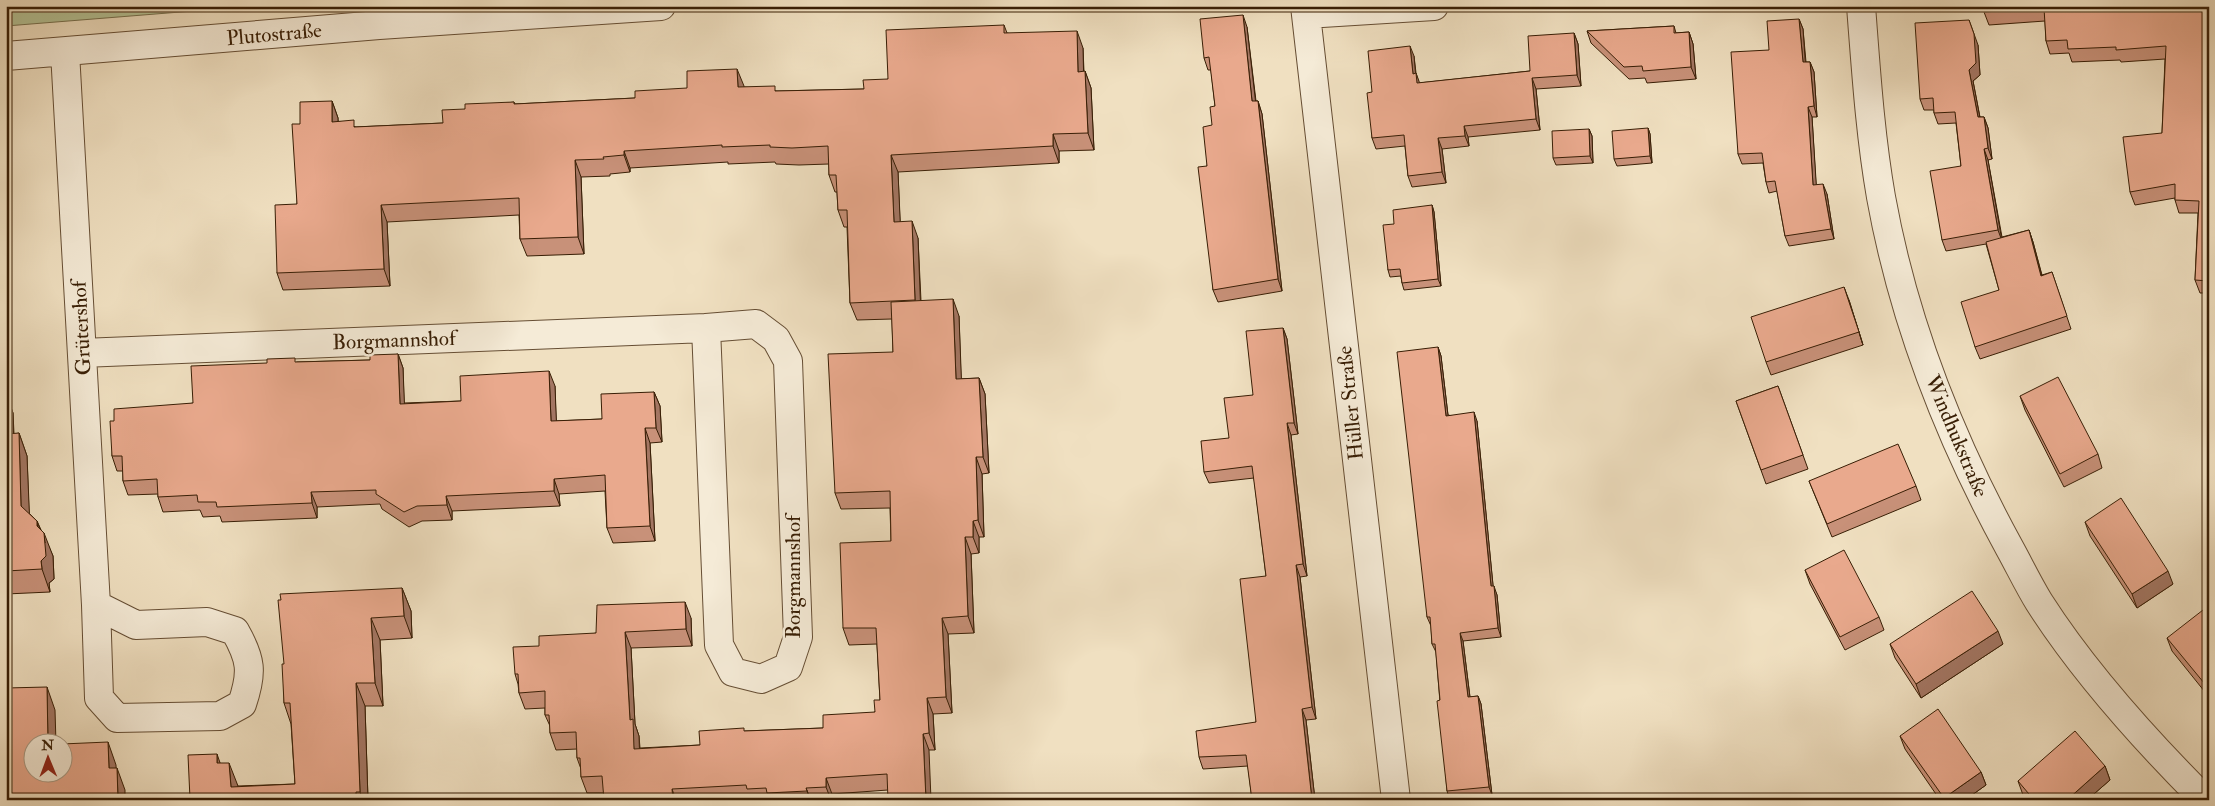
<svg xmlns="http://www.w3.org/2000/svg" width="2215" height="806" viewBox="0 0 2215 806" font-family="'IM FELL Double Pica',serif">
  <style>
    .green { fill: #b5c396; stroke: #76704e }
    .lines { fill: none; stroke-linecap: round; stroke-linejoin: round }
    .street-casing { stroke: #664e34; stroke-width: 30 }
    .street { stroke: #f5ebd7; stroke-width: 28 }
    .wall { fill: #c89179; stroke: #381e05 }
    .shaded-wall { fill: #a37663; stroke: #381e05 }
    .building { fill: #e9a98d; stroke: #381e05 }
    .labels { text-anchor: middle; stroke-width: 5; stroke-linejoin: round; paint-order: stroke }
    .street-label { font-size: 21px; fill: #381e05; stroke: #f5ebd7 }
  </style>
  <rect width="100%" height="100%" fill="#f0e0c1"/>
  <filter id="stains"><feTurbulence type="fractalNoise" baseFrequency=".004" numOctaves="4"/><feColorMatrix values="0 0 0 0 .2 0 0 0 0 .09 0 0 0 0 .02 0 0 0 .5 -.17"/></filter>
  <radialGradient id="worn" r=".72"><stop offset=".6" stop-color="#630" stop-opacity="0"/><stop offset="1" stop-color="#630" stop-opacity=".3"/></radialGradient>
  <path class="green" d="M6,6H255L6,26Z"/>
  <g class="lines">
    <g class="street-casing">
      <path id="street" d="M1305,6L1396,800
        M1861,6C1866,70 1870,134 1881,197C1903,319 1950,439 2009,547C2019,565 2028,584 2039,602C2085,674 2145,740 2205,800
        M1306,14L1434,6
        M65,52L96,605L99,698L117,718L220,716L242,704C253,672 251,659 235,631L207,622L136,625L96,605
        M6,56L379,25L661,6
        M82,353L706,328L719,645L733,672L761,679L788,667L798,637L788,361L776,339L756,324L706,328"/>
    </g>
    <use href="#street" class="street"/>
  </g>
  <path class="wall" d="M1984,6H2120V7L2209,11V293H2200L2195,280L2198,213H2179L2175,200V198L2135,205L2130,192L2162,133L2165,59L2121,62L2120,60L2072,62L2069,53L2050,54L2046,41L2045,21L1989,25L1984,12Z
    M1799,19L1803,29L1806,62H1810L1814,72L1817,117H1812L1816,185L1827,194L1834,239L1789,246L1785,236L1777,191L1769,193L1766,182L1763,163L1742,164L1738,154L1769,50Z
    M1004,25L1007,33L1083,48L1084,72L1085,71L1091,88L1094,150L1059,151V163L898,172L900,222L918,238L921,301L959,316L961,379L979,378L985,394L989,473L982,474L984,537H979V553L971,554L974,633L948,634L952,713L933,714L935,750H929L888,790L832,794V800H604V793H587L581,777V769L577,758V749L556,750L550,733V726L545,715V708L525,709L519,693L518,684L515,674L539,646L596,633L691,618L692,646L631,648L635,724L639,736L640,748L700,745L745,731L823,728L875,712L880,700L877,644L849,645L843,628L891,541L890,508L841,509L835,493L893,352L892,319L857,320L850,303L847,227H844L838,210L837,192H835L829,175V164L799,165L776,164L775,162L728,164V162L630,168V172L610,174V176L581,177L584,254L527,256L520,239L519,215L387,222L390,286L283,290L277,273L297,204L300,124L332,101L338,118V121L356,127L443,123L465,109L514,102L515,104L635,98L744,87L777,91L864,89L888,79Z
    M1674,26L1676,33L1689,32L1693,44L1696,79L1647,83L1645,78L1629,79L1591,43L1587,31Z
    M1247,27L1256,101H1258L1262,114L1282,291L1218,302L1213,290L1207,166L1215,106L1211,70H1208L1204,58Z
    M1574,33L1578,44L1581,86L1536,89L1540,130L1468,137L1469,146L1442,149L1446,183L1412,187L1408,176L1405,146L1376,149L1372,138V92L1414,56L1416,73L1419,83L1530,71Z
    M1978,45L1980,75L1973,81L1980,117H1984L1988,128L1992,159L1988,160L2002,237L2029,230L2033,242L2042,275L2052,272L2071,329L1980,359L1975,347L1999,290L1986,244L1946,251L1942,240L1961,166L1956,123L1938,124L1934,113V110H1924L1920,99Z
    M1648,128L1650,134L1652,163L1617,166L1614,159Z
    M1589,129L1592,136L1593,163L1556,165L1553,158Z
    M1432,205L1434,212L1441,286L1404,290L1402,283L1401,276L1390,277L1388,270L1394,224Z
    M1849,300L1863,345L1771,375L1766,362Z
    M1283,328L1287,339L1298,434L1291,435L1307,576L1300,577L1316,719L1306,720L1315,800H1252L1248,766L1203,769L1199,757L1256,722L1266,576L1254,478L1209,483L1204,472L1229,438L1253,395Z
    M1438,347L1441,356L1448,415L1477,421L1493,586L1497,595L1501,637L1463,641L1470,697L1478,696L1481,704L1492,795L1450,800L1447,791L1436,652L1432,644L1431,626L1427,617Z
    M398,354L403,368L404,403L461,401L555,386L556,421L602,419L654,392L660,406L662,442L650,443L655,541L613,543L607,528L605,491L559,494L560,506L452,511V520L422,521L409,527L382,509L380,504L317,507V518L222,522L220,516L203,517L200,510L163,512L158,497V494L128,495L123,481V471H117L112,456L114,421L193,403L297,362L370,360Z
    M1778,386L1808,469L1766,484L1736,401Z
    M6,394L13,413L14,434L19,433L27,456L29,513L37,521L53,556L54,579L49,583L50,592L6,594Z
    M2020,396L2098,454L2102,468L2064,487L2025,410Z
    M1809,481L1916,486L1921,500L1832,537Z
    M2085,522L2173,584L2137,608L2090,536Z
    M1805,570L1879,617L1884,630L1845,650L1810,584Z
    M402,588L411,611L412,638L380,640L383,706H365L368,800H182L190,799L220,763L238,786L295,784L291,724L284,703V664Z
    M2209,617V697L2172,651L2167,638Z
    M1890,644H2003L1921,698L1895,658Z
    M1900,736L1981,772L1986,785L1965,800H1940L1905,749Z
    M2105,766L2110,780L2087,800H2027L2023,795L2018,781Z"/>
  <path class="shaded-wall" d="M1243,15L1247,27L1257,114L1252,101Z
    M1799,19L1803,29L1806,72L1803,62Z
    M1969,20L1978,45L1980,75L1973,81L1982,129L1978,117L1969,70Z
    M1077,31L1083,48L1084,89L1078,72Z
    M1689,32L1693,44L1696,79L1691,67Z
    M1574,33L1578,44L1581,86L1577,75Z
    M1410,46L1414,56L1416,79V73L1420,84L1421,94L1413,74Z
    M1810,62L1814,72L1817,117L1814,106Z
    M737,69L744,86V104L738,87Z
    M1085,71L1091,88L1094,150L1088,133Z
    M1532,78L1536,89L1540,130L1536,119Z
    M332,101L338,118V139L332,122Z
    M1258,101L1262,114L1282,291L1278,279Z
    M1808,107L1812,117L1817,196L1813,185Z
    M1984,117L1988,128L1992,159L1988,148Z
    M1464,126L1468,137L1469,146L1465,136Z
    M1648,128L1650,134L1652,163L1650,156Z
    M1589,129L1592,136L1593,163L1590,156Z
    M1053,134L1059,151V163L1053,146Z
    M1438,138L1442,149L1446,183L1442,172Z
    M1984,149L1988,160L2002,241L1998,230Z
    M624,151L630,168V172L624,155Z
    M891,155L898,172L901,239L894,222Z
    M575,160L581,177L584,254L578,237Z
    M1823,184L1827,194L1834,239L1831,229Z
    M381,205L387,222L390,286L384,269Z
    M1432,205L1434,212L1441,286L1438,279Z
    M912,221L918,238L921,317L915,300Z
    M2029,230L2033,242L2045,288L2041,276Z
    M1844,287L1849,300L1863,345L1859,332Z
    M953,299L959,316L962,395L956,379Z
    M1283,328L1287,339L1298,434L1294,423Z
    M1438,347L1441,356L1449,424L1446,416Z
    M398,354L403,368L405,418L400,404Z
    M549,371L555,386L557,436L551,421Z
    M979,378L985,394L989,473L983,457Z
    M654,392L660,406L662,442L656,428Z
    M6,394L13,413L14,457L6,435Z
    M1474,412L1477,421L1494,595L1491,586Z
    M1287,423L1291,435L1307,576L1303,564Z
    M645,428L650,443L655,541L650,526Z
    M19,433L27,456L30,528L21,506Z
    M976,457L982,474L984,537L978,520Z
    M554,479L559,494L560,506L554,491Z
    M311,492L317,507V518L312,503Z
    M446,496L452,511V520L447,505Z
    M37,521L45,543L44,533L53,556L54,579L49,583L50,592L42,569Z
    M973,521L979,537V553L973,537Z
    M965,537L971,554L974,633L968,616Z
    M1296,565L1300,577L1316,719L1312,707Z
    M2168,571L2173,584L2137,608L2132,594Z
    M1494,586L1497,595L1501,637L1498,628Z
    M402,588L411,611L412,638L404,616Z
    M685,602L691,618L692,646L686,629Z
    M371,618L380,640L383,706L375,683Z
    M942,618L948,634L952,713L946,697Z
    M1998,631L2003,644L1921,698L1916,684Z
    M625,632L631,648L635,724L639,736L640,765L634,749L630,720Z
    M1460,633L1463,641L1471,706L1468,697Z
    M356,683L365,706L368,800H363L360,792Z
    M47,687L55,710L56,744H48Z
    M1478,696L1481,704L1492,795L1489,787Z
    M927,698L933,714L935,750L929,733Z
    M1302,709L1306,720L1315,800H1312Z
    M923,734L929,750L931,800H926Z
    M108,742L116,765L117,791L109,768Z
    M217,754L225,777L217,763Z
    M229,763L238,786V800L231,787Z
    M2105,766L2110,780L2087,800H2067Z
    M117,768L125,790V800H118Z
    M1981,772L1986,785L1965,800H1944V798Z
    M826,778L832,794V800H831L826,787Z
    M806,788L811,800H810Z
    M672,789L676,800H673Z"/>
  <path class="building" d="M1984,6H2116V7L2209,11V281L2195,280L2199,201L2175,200V184L2130,192L2123,137L2162,133L2166,46L2116,50V47L2068,49L2067,40L2046,41L2044,8L1984,12Z
    M1243,15L1252,101H1258L1278,279L1213,290L1198,167L1207,166L1203,127L1212,125L1210,107L1215,106L1209,57L1204,58L1200,19Z
    M1799,19L1803,62H1810L1814,106L1808,107L1813,185L1823,184L1831,229L1785,236L1775,181L1766,182L1762,153L1738,154L1731,52L1769,50L1767,21Z
    M1969,20L1974,34L1976,63L1969,70L1978,117H1984L1988,148L1984,149L1998,230L1942,240L1930,171L1961,166L1955,112L1934,113L1933,98L1920,99L1915,23Z
    M1004,25V33L1077,31L1078,72L1085,71L1088,133L1053,134V146L891,155L894,222L912,221L915,300L850,303L847,210H838L836,175H829L828,146L792,148L770,147V145L722,147V145L624,151V155L603,157L604,159L575,160L578,237L520,239L519,198L381,205L384,269L277,273L275,205L297,204L292,124H300V102L332,101V122L354,120V127L443,123L442,110L465,109V104L514,102V104L635,98V91L687,88V71L737,69L738,87L775,86V91L864,89L863,80L888,79L886,30Z
    M1674,26V33L1689,32L1691,67L1643,71L1642,66L1624,67L1587,31Z
    M1574,33L1577,75L1532,78L1536,119L1464,126L1465,136L1438,138L1442,172L1408,176L1404,135L1372,138L1367,93L1372,92L1368,51L1410,46L1413,74L1416,73L1417,83L1530,71L1528,36Z
    M1648,128L1650,156L1614,159L1612,131Z
    M1589,129L1590,156L1553,158L1552,131Z
    M1432,205L1438,279L1402,283L1400,269L1388,270L1383,225L1394,224L1393,210Z
    M2029,230L2041,276L2052,272L2067,316L1975,347L1961,302L1999,290L1986,242Z
    M1844,287L1859,332L1766,362L1751,317Z
    M953,299L956,379L979,378L983,457H976L978,520L973,521V537H965L968,616L942,618L946,697L927,698L929,733L923,734L926,800H888L887,774L826,778V787L806,788L807,791L767,793L766,788L747,789L746,785L672,789L673,800H604L602,776L581,777L580,758H577L576,732L550,733L549,715H545V691L519,693L518,674H515L513,647L539,646V636L596,633L597,605L685,602L686,629L625,632L630,720L633,719L634,749L700,745L699,731L744,728V731L823,728V715L875,712L874,700H880L876,628H843L840,543L891,541L890,491L835,493L828,354L893,352L891,302Z
    M1283,328L1294,423H1287L1303,564L1296,565L1312,707L1302,709L1312,800H1252L1246,755L1199,757L1196,731L1256,722L1240,579L1266,576L1252,466L1204,472L1201,441L1229,438L1224,398L1253,395L1246,331Z
    M1438,347L1446,416L1474,412L1491,586H1494L1498,628L1460,633L1468,697L1478,696L1489,787L1447,791L1437,701L1440,700L1435,644H1432L1430,617H1427L1397,352Z
    M398,354L400,404L461,401L460,376L549,371L551,421L602,419L601,394L654,392L656,428H645L650,526L607,528L605,475L554,479V491L446,496L447,505L417,506L404,512L376,494V490L311,492L312,503L217,507L216,502H198L197,495L158,497L157,479L123,481L122,456H112L110,421H114V409L193,403L191,366L267,363V359L295,358V362L370,360V355Z
    M2058,377L2098,454L2060,474L2020,396Z
    M1778,386L1803,455L1761,470L1736,401Z
    M19,433L21,506L37,521V526L44,533L46,556L41,561L42,569L6,571V434Z
    M1898,444L1916,486L1827,524L1809,481Z
    M2121,498L2168,571L2132,594L2085,522Z
    M1844,550L1879,617L1840,637L1805,570Z
    M402,588L404,616L371,618L375,683H356L360,792H356V800H182L190,799L188,755L217,754V763H229L231,787L295,784L290,703H284L282,664H284L278,600H281L280,594Z
    M1972,591L1998,631L1916,684L1890,644Z
    M2203,610L2209,617V689L2167,638Z
    M47,687L48,744H32V774H62V744L108,742L109,768H117L118,800H6V688Z
    M1938,709L1981,772L1944,798L1900,736Z
    M2075,731L2105,766L2067,800H2034L2018,781Z"/>
  <g class="labels">
    <g class="street-label">
      <text transform="translate(274 34) rotate(-5)" y="7">Plutostraße</text>
      <text transform="translate(81 328) rotate(-93)" y="7">Grütershof</text>
      <text transform="translate(394 340) rotate(-2)" y="7">Borgmannshof</text>
      <text transform="translate(1350 403) rotate(-96)" y="7">Hüller Straße</text>
      <text transform="translate(1957 436) rotate(67)" y="7">Windhukstraße</text>
      <text transform="translate(793 577) rotate(-90)" y="7">Borgmannshof</text>
    </g>
  </g>
  <rect width="2215" height="806" fill="none" stroke="#f0e0c1" stroke-width="25"/>
  <rect x="8" y="8" width="2200" height="791" fill="none" stroke="#381e05" stroke-width="2.5"/>
  <rect x="12" y="12" width="2190" height="781" fill="none" stroke="#381e05"/>
  <g transform="translate(48 758) rotate(359)"><circle r="24" fill="#f5ebd7" stroke="#a99983"/>
  <path d="M0-4L9 19L0 12L-9 19Z" fill="#8f2418"/>
  <text y="-8" font-size="14" font-weight="bold" text-anchor="middle" fill="#381e05">N</text>
  </g>
  <rect width="100%" height="100%" filter="url(#stains)"/>
  <rect width="100%" height="100%" fill="url(#worn)"/>
</svg>
